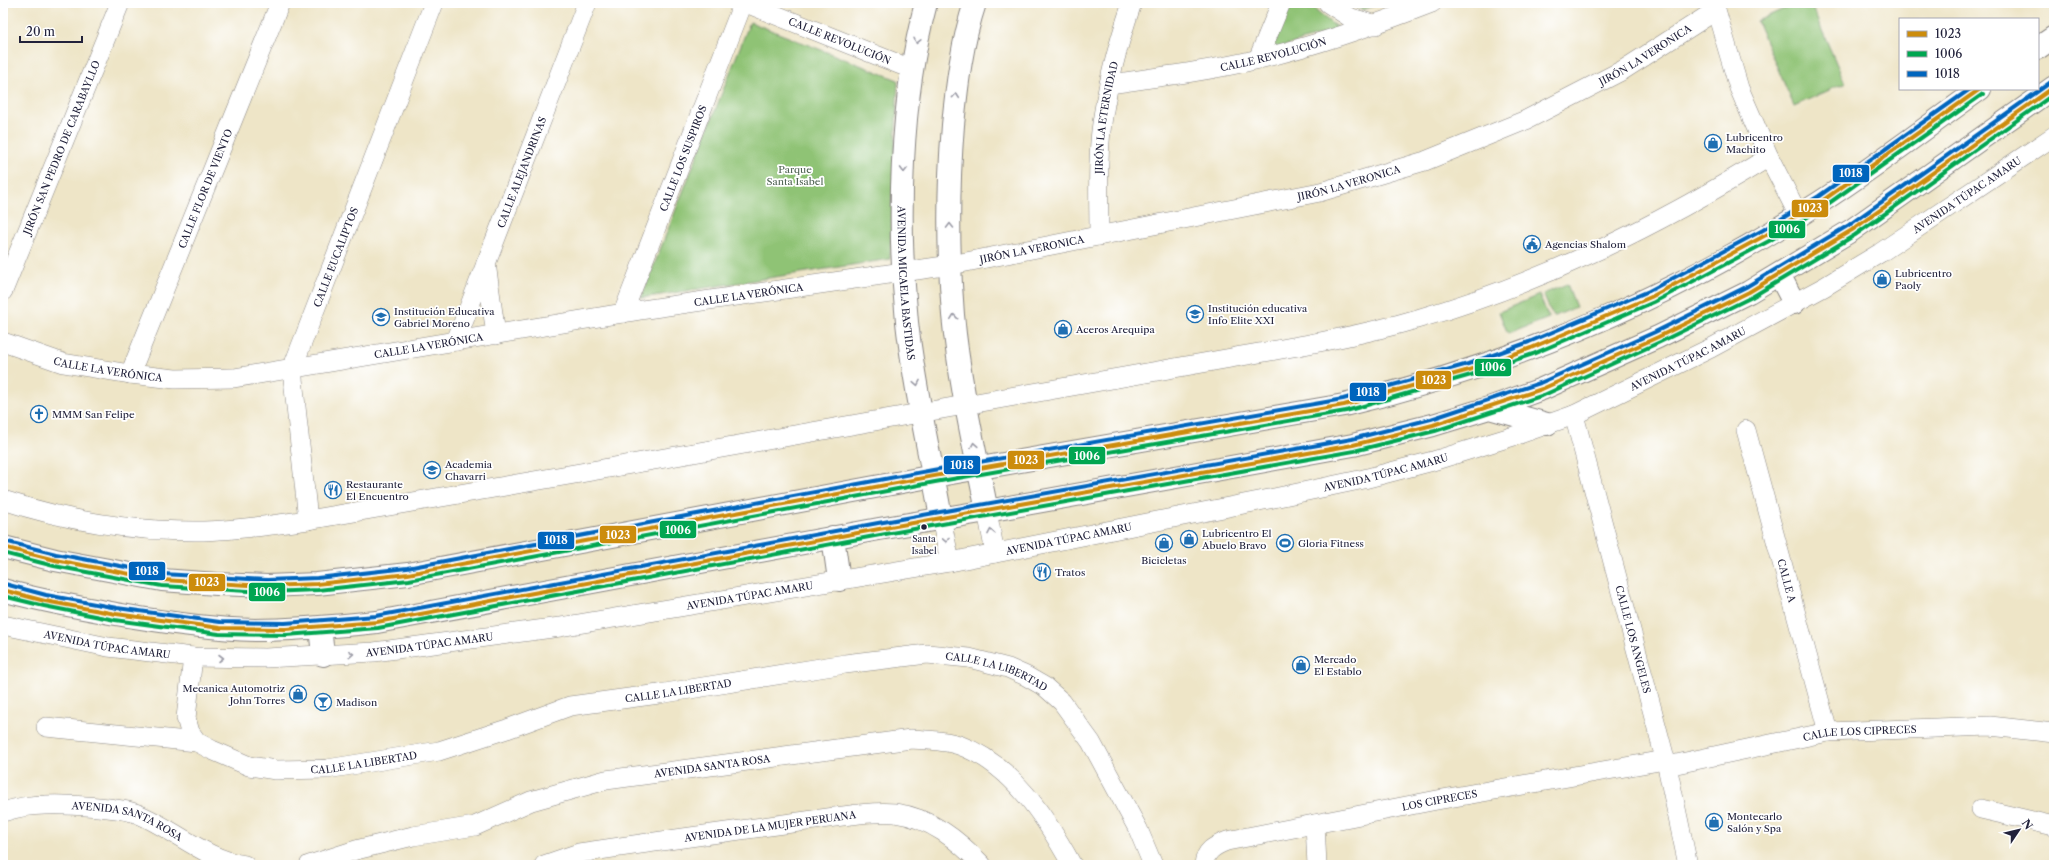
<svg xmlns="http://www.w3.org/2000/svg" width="2057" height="868" viewBox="0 0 2057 868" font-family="'Libre Caslon Text',serif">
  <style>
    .green { fill: #8fc374; stroke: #587258 }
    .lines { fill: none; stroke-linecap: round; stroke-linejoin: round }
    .street-casing { stroke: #888481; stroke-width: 20 }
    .secondary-casing { stroke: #888481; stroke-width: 24 }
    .highway-casing { stroke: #888481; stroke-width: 24 }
    .street { stroke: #fff; stroke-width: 19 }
    .secondary { stroke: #fff; stroke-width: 22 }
    .highway { stroke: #fff; stroke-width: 22 }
    .bus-1-casing { stroke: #fff; stroke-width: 7 }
    .bus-2-casing { stroke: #fff; stroke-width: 7 }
    .bus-3-casing { stroke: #fff; stroke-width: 7 }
    .bus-1 { stroke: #cc8c0c; stroke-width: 4 }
    .bus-2 { stroke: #00a651; stroke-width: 4 }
    .bus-3 { stroke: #0065bd; stroke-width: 4 }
    .oneway { stroke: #9c9ca7 }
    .bus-dot { fill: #22223b; stroke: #fff; stroke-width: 1.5 }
    .labels { text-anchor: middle; stroke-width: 3.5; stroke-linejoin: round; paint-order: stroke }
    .bus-label { font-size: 9px; fill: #22223b; stroke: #fff }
    .street-label { font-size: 10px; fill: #22223b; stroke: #fff }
    .poi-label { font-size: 10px; fill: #22223b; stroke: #fff; text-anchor: start }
    .park-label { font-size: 10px; fill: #4e6252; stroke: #fff }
    .line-badge { stroke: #fff; stroke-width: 1.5 }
    .badge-label { font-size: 11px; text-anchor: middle; font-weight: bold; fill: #fff }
  </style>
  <rect width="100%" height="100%" fill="#fff"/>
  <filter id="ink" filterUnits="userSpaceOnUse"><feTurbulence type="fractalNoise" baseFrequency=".025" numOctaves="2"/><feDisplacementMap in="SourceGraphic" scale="8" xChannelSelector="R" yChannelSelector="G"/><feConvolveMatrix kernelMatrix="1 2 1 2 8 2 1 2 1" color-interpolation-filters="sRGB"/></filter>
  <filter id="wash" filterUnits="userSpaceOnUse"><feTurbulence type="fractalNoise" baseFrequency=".012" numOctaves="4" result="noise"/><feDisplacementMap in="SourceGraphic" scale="16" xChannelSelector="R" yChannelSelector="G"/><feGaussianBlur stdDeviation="0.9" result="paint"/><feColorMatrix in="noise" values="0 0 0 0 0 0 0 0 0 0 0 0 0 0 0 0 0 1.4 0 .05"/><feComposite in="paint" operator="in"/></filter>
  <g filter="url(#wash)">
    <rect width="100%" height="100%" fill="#eee5c7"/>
    <path class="green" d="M1291,3H1312L1317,12L1339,29L1272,50Z
      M1343,3H1382L1363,10Z
      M1797,3H1810L1845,83L1794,106L1757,21Z
      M750,22L898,80L890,259L641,298Z
      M1567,284L1576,307L1553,317L1543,294Z
      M1539,295L1549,318L1508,334L1499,312Z"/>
  </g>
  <g filter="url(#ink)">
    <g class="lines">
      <g class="street-casing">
        <g id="street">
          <path id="s1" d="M746,3L911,69"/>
          <path d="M1328,3L1351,18L1376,25"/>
          <path d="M1714,3L1739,88L1769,157L1799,216"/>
          <path d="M1258,59L1281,3"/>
          <path id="s2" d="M1109,84C1159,77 1209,71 1259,59C1318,45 1375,25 1432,3"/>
          <path id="s3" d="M1099,236C1099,201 1097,166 1101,131C1106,88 1118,44 1132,3"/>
          <path d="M486,263L496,335"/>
          <path id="s4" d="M3,291L120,3"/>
          <path id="s5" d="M623,313L743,3"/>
          <path id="s6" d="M456,341L587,3"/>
          <path id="s7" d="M3,342L63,363L130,374L175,379L234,378L641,310L951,265L1320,192L1425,161L1526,120L1623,70L1715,11"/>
          <path id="s8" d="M130,374L280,3"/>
          <path id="s9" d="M1574,415L1667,766L1688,865"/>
          <path id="s10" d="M1746,430L1828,732"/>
          <path d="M3,500C67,521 137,532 204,531C239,530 274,525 308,520C531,482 753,443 976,403C1061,388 1146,373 1231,358C1293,347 1356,337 1417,319C1544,282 1657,226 1769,157"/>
          <path d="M987,511L995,553"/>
          <path d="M941,518L950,562"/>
          <path id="s11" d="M308,520L292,369L434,3"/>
          <path id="s12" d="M3,625L108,647L193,657L266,658L374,652L560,627L950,562L1274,498L1364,479L1433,461L1514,436L1574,415L1711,348L1824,287L1880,253L2054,136"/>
          <path id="s13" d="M193,657L186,718L190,732L197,742L212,750L249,766L276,770L327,769L439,751L507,729L570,706L659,694L845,664L927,654L969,658L1008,668L1026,676L1045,687L1062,702L1091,742L1138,829L1153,865"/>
          <path d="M46,727L197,742"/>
          <path id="s14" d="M1667,766L1828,732L1990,726L2054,733"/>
          <path d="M1981,809L2054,826"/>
          <path id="s15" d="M3,812C15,808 32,805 45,805C65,804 121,807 138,814C174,829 206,860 245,865"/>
          <path d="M1315,824L1317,865"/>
          <path id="s16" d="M309,865L356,850L413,836L475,826L531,801L606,780L911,739C927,740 944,740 959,745C1012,764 1046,818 1072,865"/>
          <path id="s17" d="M544,865L579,853C652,842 725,832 799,822C825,819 871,810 895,813C931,818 958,840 982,865"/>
          <path id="s18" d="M1204,865C1205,851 1214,846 1227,841L1437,800L1665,760"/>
        </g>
      </g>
      <g class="secondary-casing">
        <g id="secondary">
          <path id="s19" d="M926,3C900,100 897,222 907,322C914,388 930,453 941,518"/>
          <path d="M975,3C962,42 957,84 953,125C948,187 948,252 953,315C959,380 974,446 987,511"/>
        </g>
      </g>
      <g class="highway-casing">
        <path id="highway" d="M2038,48L2054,37
          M1779,274L1794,303
          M1489,408L1547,424
          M833,537L839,580
          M3,547L55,560L162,580L217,584L267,586L317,584L408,574L934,476L1344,405C1513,365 1676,296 1822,201C1876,166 1928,126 1980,89
          M3,590C40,601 78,607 116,614C162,622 208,629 255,630C296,630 337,626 377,622L879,529L987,511L1353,445L1433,425L1489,408L1542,389L1658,337L1749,292L1852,230L2054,87
          M320,627L323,655"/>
      </g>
      <use href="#street" class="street"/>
      <use href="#secondary" class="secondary"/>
      <use href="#highway" class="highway"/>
      <g class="bus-1-casing">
        <path id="bus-1" d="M3,547L55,560L162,580L267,586L317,584L408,574L934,476L1344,405L1469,370L1531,348L1651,297L1766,235L1822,201L1980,89
          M3,590L45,601L116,614L220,628L286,629L377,622L879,529L1353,445L1433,425L1542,389L1658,337L1749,292L1852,230L2054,87"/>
      </g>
      <g class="bus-2-casing">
        <path id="bus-2" d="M3,553L54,566L162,586L267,592L318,590L409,580L935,482L1346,411L1471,375L1533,354L1654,302L1769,241L1825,206L1983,94
          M3,596L44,606L115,620L219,634L286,635L378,628L880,535L1354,451L1435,431L1544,395L1660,342L1752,297L1855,235L2054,94"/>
      </g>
      <g class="bus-3-casing">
        <path id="bus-3" d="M4,541L56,554L163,574L267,580L317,578L407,568L933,470L1343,399L1468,364L1529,342L1649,291L1763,230L1819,196L1970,89
          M5,584L46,595L117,608L220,622L285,623L376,616L878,523L1352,439L1431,419L1540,383L1655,332L1746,287L1849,225L2051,82"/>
      </g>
      <use href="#bus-1" class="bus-1"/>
      <use href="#bus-2" class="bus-2"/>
      <use href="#bus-3" class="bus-3"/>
    </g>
    <defs><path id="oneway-chevron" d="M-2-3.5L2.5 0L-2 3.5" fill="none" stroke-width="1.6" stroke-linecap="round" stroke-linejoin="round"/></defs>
    <g class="oneway">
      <use href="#oneway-chevron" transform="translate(917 41) rotate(103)"/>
      <use href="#oneway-chevron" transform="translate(956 96) rotate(-85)"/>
      <use href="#oneway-chevron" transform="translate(904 170) rotate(91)"/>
      <use href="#oneway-chevron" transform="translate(950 226) rotate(-91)"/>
      <use href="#oneway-chevron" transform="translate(954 317) rotate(-96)"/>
      <use href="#oneway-chevron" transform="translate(917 383) rotate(79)"/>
      <use href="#oneway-chevron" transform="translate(974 445) rotate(-100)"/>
      <use href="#oneway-chevron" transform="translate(991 532) rotate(-101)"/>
      <use href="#oneway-chevron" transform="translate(946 540) rotate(79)"/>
      <use href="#oneway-chevron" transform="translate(351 654) rotate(-3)"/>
      <use href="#oneway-chevron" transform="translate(221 658)"/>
    </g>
  </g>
  <defs>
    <g id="shop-ring" transform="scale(0.9)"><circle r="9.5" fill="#fff" stroke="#1f6fb2" stroke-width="1.5"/><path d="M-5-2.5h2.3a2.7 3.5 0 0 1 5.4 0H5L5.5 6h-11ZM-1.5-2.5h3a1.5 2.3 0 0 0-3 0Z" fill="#1f6fb2"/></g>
    <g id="civic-ring" transform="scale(0.9)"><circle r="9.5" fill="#fff" stroke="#1f6fb2" stroke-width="1.5"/><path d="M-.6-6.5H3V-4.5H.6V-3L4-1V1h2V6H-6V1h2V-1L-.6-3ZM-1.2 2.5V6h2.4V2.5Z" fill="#1f6fb2"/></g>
    <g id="school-ring" transform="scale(0.9)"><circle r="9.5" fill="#fff" stroke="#1f6fb2" stroke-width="1.5"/><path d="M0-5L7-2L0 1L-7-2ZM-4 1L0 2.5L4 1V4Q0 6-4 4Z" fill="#1f6fb2"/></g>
    <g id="church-ring" transform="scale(0.9)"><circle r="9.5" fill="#fff" stroke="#1f6fb2" stroke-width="1.5"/><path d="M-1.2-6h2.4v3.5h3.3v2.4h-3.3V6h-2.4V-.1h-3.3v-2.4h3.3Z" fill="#1f6fb2"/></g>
    <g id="restaurant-ring" transform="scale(0.9)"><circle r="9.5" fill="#fff" stroke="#1f6fb2" stroke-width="1.5"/><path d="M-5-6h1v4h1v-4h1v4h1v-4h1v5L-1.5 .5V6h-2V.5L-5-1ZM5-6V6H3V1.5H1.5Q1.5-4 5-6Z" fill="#1f6fb2"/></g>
    <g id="stadium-ring" transform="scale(0.9)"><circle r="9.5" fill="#fff" stroke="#1f6fb2" stroke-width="1.5"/><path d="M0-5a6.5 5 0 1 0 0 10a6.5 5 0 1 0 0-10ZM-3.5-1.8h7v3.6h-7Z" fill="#1f6fb2"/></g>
    <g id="bar-ring" transform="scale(0.9)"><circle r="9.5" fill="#fff" stroke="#1f6fb2" stroke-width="1.5"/><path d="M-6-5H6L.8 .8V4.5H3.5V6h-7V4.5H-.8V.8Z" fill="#1f6fb2"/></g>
  </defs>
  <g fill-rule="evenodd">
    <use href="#shop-ring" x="1713" y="143"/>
    <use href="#civic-ring" x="1532" y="244"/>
    <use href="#shop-ring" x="1882" y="279"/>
    <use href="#school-ring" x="1195" y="314"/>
    <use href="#school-ring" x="381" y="317"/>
    <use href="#shop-ring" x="1063" y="329"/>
    <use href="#church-ring" x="39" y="414"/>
    <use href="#school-ring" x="432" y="470"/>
    <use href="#restaurant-ring" x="333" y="490"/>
    <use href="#shop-ring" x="1189" y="539"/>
    <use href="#shop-ring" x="1164" y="543"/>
    <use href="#stadium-ring" x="1285" y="543"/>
    <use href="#restaurant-ring" x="1042" y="572"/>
    <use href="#shop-ring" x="1301" y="665"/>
    <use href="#shop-ring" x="298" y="694"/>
    <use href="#bar-ring" x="323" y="702"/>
    <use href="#shop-ring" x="1714" y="822"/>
  </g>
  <circle class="bus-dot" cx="924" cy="527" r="3.5"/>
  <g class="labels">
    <g class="bus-label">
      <text x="924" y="542">Santa<tspan x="924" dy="12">Isabel</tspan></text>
    </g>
    <g class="street-label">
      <text dy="4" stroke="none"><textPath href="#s1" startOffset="101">CALLE REVOLUCIÓN</textPath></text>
      <text dy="4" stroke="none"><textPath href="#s2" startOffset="167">CALLE REVOLUCIÓN</textPath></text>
      <text dy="4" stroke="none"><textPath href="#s7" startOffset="1692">JIRÓN LA VERONICA</textPath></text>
      <text dy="4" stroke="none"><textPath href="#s3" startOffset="119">JIRÓN LA ETERNIDAD</textPath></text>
      <text dy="4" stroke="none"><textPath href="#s4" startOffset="155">JIRÓN SAN PEDRO DE CARABAYLLO</textPath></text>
      <text dy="4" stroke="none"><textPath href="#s5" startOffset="166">CALLE LOS SUSPIROS</textPath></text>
      <text dy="4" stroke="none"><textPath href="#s6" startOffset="181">CALLE ALEJANDRINAS</textPath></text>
      <text dy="4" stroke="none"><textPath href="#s7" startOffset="1368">JIRÓN LA VERONICA</textPath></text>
      <text dy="4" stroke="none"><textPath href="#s8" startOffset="200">CALLE FLOR DE VIENTO</textPath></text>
      <text dy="4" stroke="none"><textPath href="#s12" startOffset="2050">AVENIDA TÚPAC AMARU</textPath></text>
      <text dy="4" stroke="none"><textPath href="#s7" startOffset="1044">JIRÓN LA VERONICA</textPath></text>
      <text dy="4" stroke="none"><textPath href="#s11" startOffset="272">CALLE EUCALIPTOS</textPath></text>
      <text dy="4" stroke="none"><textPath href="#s19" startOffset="282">AVENIDA MICAELA BASTIDAS</textPath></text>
      <text dy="4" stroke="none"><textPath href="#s7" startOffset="757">CALLE LA VERÓNICA</textPath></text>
      <text dy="4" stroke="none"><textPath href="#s7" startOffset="433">CALLE LA VERÓNICA</textPath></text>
      <text dy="4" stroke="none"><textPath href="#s12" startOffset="1726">AVENIDA TÚPAC AMARU</textPath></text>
      <text dy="4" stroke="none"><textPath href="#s7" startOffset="109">CALLE LA VERÓNICA</textPath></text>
      <text dy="4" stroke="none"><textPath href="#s12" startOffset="1402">AVENIDA TÚPAC AMARU</textPath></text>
      <text dy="4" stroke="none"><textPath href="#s12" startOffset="1078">AVENIDA TÚPAC AMARU</textPath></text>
      <text dy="4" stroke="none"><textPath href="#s10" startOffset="156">CALLE A</textPath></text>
      <text dy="4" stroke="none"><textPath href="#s12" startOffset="754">AVENIDA TÚPAC AMARU</textPath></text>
      <text dy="4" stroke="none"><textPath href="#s9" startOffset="232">CALLE LOS ANGELES</textPath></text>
      <text dy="4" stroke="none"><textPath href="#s12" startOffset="106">AVENIDA TÚPAC AMARU</textPath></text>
      <text dy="4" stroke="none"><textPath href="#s12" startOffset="430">AVENIDA TÚPAC AMARU</textPath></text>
      <text dy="4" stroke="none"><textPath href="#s13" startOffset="909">CALLE LA LIBERTAD</textPath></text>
      <text dy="4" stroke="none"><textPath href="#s13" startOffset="585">CALLE LA LIBERTAD</textPath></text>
      <text dy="4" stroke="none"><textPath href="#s14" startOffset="196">CALLE LOS CIPRECES</textPath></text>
      <text dy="4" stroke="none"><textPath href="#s13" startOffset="261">CALLE LA LIBERTAD</textPath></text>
      <text dy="4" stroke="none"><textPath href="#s16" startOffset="417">AVENIDA SANTA ROSA</textPath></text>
      <text dy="4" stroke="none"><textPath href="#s18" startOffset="252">LOS CIPRECES</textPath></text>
      <text dy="4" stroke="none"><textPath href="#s15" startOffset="128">AVENIDA SANTA ROSA</textPath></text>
      <text dy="4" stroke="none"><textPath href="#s17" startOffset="230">AVENIDA DE LA MUJER PERUANA</textPath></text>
    </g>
    <g class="poi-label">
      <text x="1726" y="141">Lubricentro<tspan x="1726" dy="12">Machito</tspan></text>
      <text x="1545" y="248">Agencias Shalom</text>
      <text x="1895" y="277">Lubricentro<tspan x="1895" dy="12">Paoly</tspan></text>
      <text x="1208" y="312">Institución educativa<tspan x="1208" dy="12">Info Elite XXI</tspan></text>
      <text x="394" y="315">Institución Educativa<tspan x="394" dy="12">Gabriel Moreno</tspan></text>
      <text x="1076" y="333">Aceros Arequipa</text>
      <text x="52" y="418">MMM San Felipe</text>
      <text x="445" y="468">Academia<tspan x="445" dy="12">Chavarri</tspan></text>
      <text x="346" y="488">Restaurante<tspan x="346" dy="12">El Encuentro</tspan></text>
      <text x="1202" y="537">Lubricentro El<tspan x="1202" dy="12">Abuelo Bravo</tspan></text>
      <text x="1298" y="547">Gloria Fitness</text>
      <text x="1164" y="564" text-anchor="middle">Bicicletas</text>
      <text x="1055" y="576">Tratos</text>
      <text x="1314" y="663">Mercado<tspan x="1314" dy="12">El Establo</tspan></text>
      <text x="285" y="692" text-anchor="end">Mecanica Automotriz<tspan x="285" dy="12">John Torres</tspan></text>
      <text x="336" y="706">Madison</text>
      <text x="1727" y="820">Montecarlo<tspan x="1727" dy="12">Salón y Spa</tspan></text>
    </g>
    <g class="park-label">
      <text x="795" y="173">Parque<tspan x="795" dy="12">Santa Isabel</tspan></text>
    </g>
  </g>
  <g class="line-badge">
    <rect x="1832" y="164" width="38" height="19" rx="4" fill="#0065bd"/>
    <rect x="1791" y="199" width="38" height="19" rx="4" fill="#cc8c0c"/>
    <rect x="1768" y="220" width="38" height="19" rx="4" fill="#00a651"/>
    <rect x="1474" y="358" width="38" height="19" rx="4" fill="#00a651"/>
    <rect x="1415" y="370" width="37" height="20" rx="4" fill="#cc8c0c"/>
    <rect x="1349" y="382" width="38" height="20" rx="4" fill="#0065bd"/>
    <rect x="1068" y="446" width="38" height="19" rx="4" fill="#00a651"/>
    <rect x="1007" y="450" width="38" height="20" rx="4" fill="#cc8c0c"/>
    <rect x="943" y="455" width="38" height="20" rx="4" fill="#0065bd"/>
    <rect x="659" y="520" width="38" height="19" rx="4" fill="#00a651"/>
    <rect x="599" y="525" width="38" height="19" rx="4" fill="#cc8c0c"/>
    <rect x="537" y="531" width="38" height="19" rx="4" fill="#0065bd"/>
    <rect x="128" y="561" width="38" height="20" rx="4" fill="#0065bd"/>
    <rect x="188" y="573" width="38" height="19" rx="4" fill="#cc8c0c"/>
    <rect x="248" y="582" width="38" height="20" rx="4" fill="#00a651"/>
  </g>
  <g class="badge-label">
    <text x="1851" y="177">1018</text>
    <text x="1810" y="212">1023</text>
    <text x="1787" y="233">1006</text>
    <text x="1493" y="371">1006</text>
    <text x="1434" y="384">1023</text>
    <text x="1368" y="396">1018</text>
    <text x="1087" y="460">1006</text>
    <text x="1026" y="464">1023</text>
    <text x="962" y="469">1018</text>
    <text x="678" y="534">1006</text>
    <text x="618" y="539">1023</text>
    <text x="556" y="544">1018</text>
    <text x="147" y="575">1018</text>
    <text x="207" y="586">1023</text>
    <text x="267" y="596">1006</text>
  </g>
  <rect width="2057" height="868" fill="none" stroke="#fff" stroke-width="16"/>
  <rect x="1899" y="18" width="140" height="72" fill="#ffffff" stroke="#a7a7b1"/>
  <rect x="1907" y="31" width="20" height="6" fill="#cc8c0c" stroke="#a7a7b1"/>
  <text x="1935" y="38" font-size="12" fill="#22223b">1023</text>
  <rect x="1907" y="51" width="20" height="6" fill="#00a651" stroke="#a7a7b1"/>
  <text x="1935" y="58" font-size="12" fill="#22223b">1006</text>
  <rect x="1907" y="71" width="20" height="6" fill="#0065bd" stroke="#a7a7b1"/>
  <text x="1935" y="78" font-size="12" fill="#22223b">1018</text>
  <g transform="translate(2019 830) rotate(55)" stroke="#ffffff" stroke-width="3" paint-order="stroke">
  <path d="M0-3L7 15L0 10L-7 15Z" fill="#22223b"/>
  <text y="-6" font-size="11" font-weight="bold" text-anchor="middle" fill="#22223b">N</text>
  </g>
  <path d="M20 36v6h62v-6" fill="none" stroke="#22223b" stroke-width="2"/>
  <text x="26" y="36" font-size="12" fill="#22223b" stroke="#ffffff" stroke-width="3" paint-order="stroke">20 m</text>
</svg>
